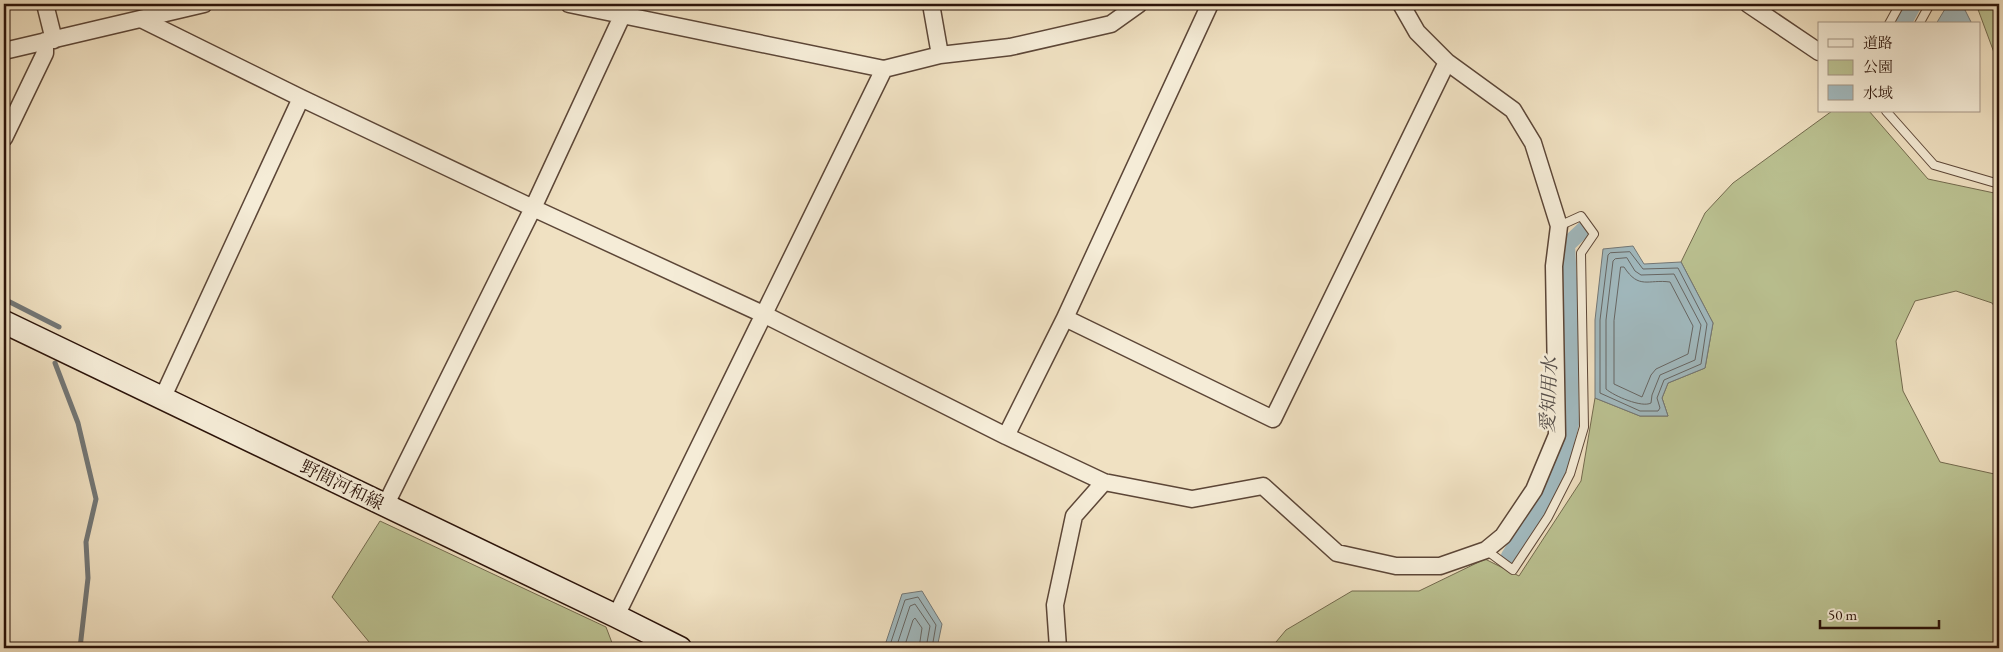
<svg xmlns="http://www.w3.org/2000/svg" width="2003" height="652" viewBox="0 0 2003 652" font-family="'EB Garamond','Noto Serif JP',serif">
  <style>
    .green { fill: #bbc292; stroke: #736a4e }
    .water { fill: #a1bac0; stroke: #727777 }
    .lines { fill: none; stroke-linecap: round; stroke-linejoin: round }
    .shore { stroke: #666664; stroke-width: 1 }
    .stream { stroke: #727777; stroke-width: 5 }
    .canal { stroke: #a1bac0; stroke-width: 16 }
    .lane-casing { stroke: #5c4637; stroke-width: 10 }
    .street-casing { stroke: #5c4637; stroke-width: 19 }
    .secondary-casing { stroke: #2b1309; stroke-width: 25 }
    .lane { stroke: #f5ecd7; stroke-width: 8 }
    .street { stroke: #f5ecd7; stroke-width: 16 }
    .secondary { stroke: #f5ecd7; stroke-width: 22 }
    .labels { text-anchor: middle; stroke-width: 5; stroke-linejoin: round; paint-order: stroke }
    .street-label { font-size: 18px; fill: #2b1309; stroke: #f5ecd7 }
    .water-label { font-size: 19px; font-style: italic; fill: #544d49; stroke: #f5ecd7 }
  </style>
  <rect width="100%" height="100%" fill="#f0e1c2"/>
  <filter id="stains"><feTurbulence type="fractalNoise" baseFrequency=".004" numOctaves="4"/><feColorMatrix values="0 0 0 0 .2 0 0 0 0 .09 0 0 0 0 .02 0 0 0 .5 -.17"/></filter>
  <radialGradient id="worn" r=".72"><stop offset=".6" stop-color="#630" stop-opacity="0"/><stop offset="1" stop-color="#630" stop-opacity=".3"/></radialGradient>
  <path class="green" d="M1976,4H1999V66Z
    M1832,111H1869L1928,179L1999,194V313L1992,303L1956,291L1915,301L1896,341L1903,391L1940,462L1999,475V648H1867L1862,646L1860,648H1271L1286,630L1352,591H1419L1485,559L1519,576L1581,481L1595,398L1640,416H1668L1662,398L1668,383L1705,368L1713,323L1681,262L1705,213L1733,183Z
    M380,521L606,627L614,648H374L332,597Z"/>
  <path class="water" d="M1948,4H1962L1972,24H1936Z
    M1633,246L1644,264L1681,262L1713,323L1705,368L1668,383L1662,398L1668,416H1640L1595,398V320L1603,249Z
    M922,591L942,624L937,648H884L902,594Z"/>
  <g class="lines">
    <path class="shore" d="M1630,252L1643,269L1678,268L1707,324L1701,364L1664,380L1657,398L1660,408L1658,411H1640L1600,393V320L1608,255L1610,253Z
      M1627,258L1635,271L1641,275L1674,274L1701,325L1695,360L1660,375L1652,395L1651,403C1642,408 1614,396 1606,389V320L1613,261L1615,259Z
      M1621,267H1624C1639,290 1648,279 1670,282L1693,326L1688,354L1656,369L1651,375L1642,397L1614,384V321Z
      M889,648L905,600L918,597L936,625L932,648
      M896,648L910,606L915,604L930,626L926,648
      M904,648L913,620L915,618L922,628L919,648"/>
    <path class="stream" d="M4,299L59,327
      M55,363L78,423L96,499L86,542L88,578L80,648"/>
    <path class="canal" d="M1903,24L1914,4
      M1509,556L1547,497L1562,460L1571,424L1570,298L1567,245L1585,228"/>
    <g class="lane-casing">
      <path id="lane" d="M1889,24L1900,4
        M1919,24L1930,4
        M1886,111L1934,165L1999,184
        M1486,550L1513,570L1548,517L1570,474L1584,427L1581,253L1594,234L1581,216L1559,226"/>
    </g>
    <g class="street-casing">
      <path id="street" d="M45,4L54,40
        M569,4L884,69L940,55L1010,47L1111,24L1139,4
        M931,4L940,55
        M1748,4L1819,52
        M141,19L301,98L533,208L765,315L1006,436L1104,482L1192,499L1263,486L1337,553L1396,566H1440L1486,550L1503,536L1534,490L1557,435L1554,266L1559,226L1533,143L1513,110L1447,62L1417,32L1401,4
        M4,51L204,4
        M4,138L45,53V41
        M1065,318L1273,419L1447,62
        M162,399L301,98
        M1006,436L1065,318L1210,4
        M385,506L533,208L623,14
        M616,616L884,69
        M1058,648L1055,605L1074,516L1104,482"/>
    </g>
    <g class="secondary-casing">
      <path id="secondary" d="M4,322L616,616L680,648"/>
    </g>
    <use href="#lane" class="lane"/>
    <use href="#street" class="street"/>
    <use href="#secondary" class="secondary"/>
  </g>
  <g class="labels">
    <g class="street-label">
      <text transform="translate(342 485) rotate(26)" y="6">野間河和線</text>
    </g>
    <g class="water-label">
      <text transform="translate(1548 395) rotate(-88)" y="7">愛知用水</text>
    </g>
  </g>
  <rect width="2003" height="652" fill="none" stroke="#f0e1c2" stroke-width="20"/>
  <rect x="5" y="5" width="1993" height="642" fill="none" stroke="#2b1309" stroke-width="2.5"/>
  <rect x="10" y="10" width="1983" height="632" fill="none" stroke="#2b1309"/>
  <rect x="1818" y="22" width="162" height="90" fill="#f5ecd7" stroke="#a49585"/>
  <rect x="1828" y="39" width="25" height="8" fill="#f5ecd7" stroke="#a49585"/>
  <text x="1863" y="48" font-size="15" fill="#2b1309">道路</text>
  <rect x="1828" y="60" width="25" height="15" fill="#bbc292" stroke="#a49585"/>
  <text x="1863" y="72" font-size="15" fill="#2b1309">公園</text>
  <rect x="1828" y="85" width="25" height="15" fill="#a1bac0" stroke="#a49585"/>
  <text x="1863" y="98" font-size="15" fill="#2b1309">水域</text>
  <path d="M1820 620v8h119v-8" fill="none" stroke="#2b1309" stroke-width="2.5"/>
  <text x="1828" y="620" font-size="15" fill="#2b1309" stroke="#f5ecd7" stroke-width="4" paint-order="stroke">50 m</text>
  <rect width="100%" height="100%" filter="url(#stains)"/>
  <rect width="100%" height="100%" fill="url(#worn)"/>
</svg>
